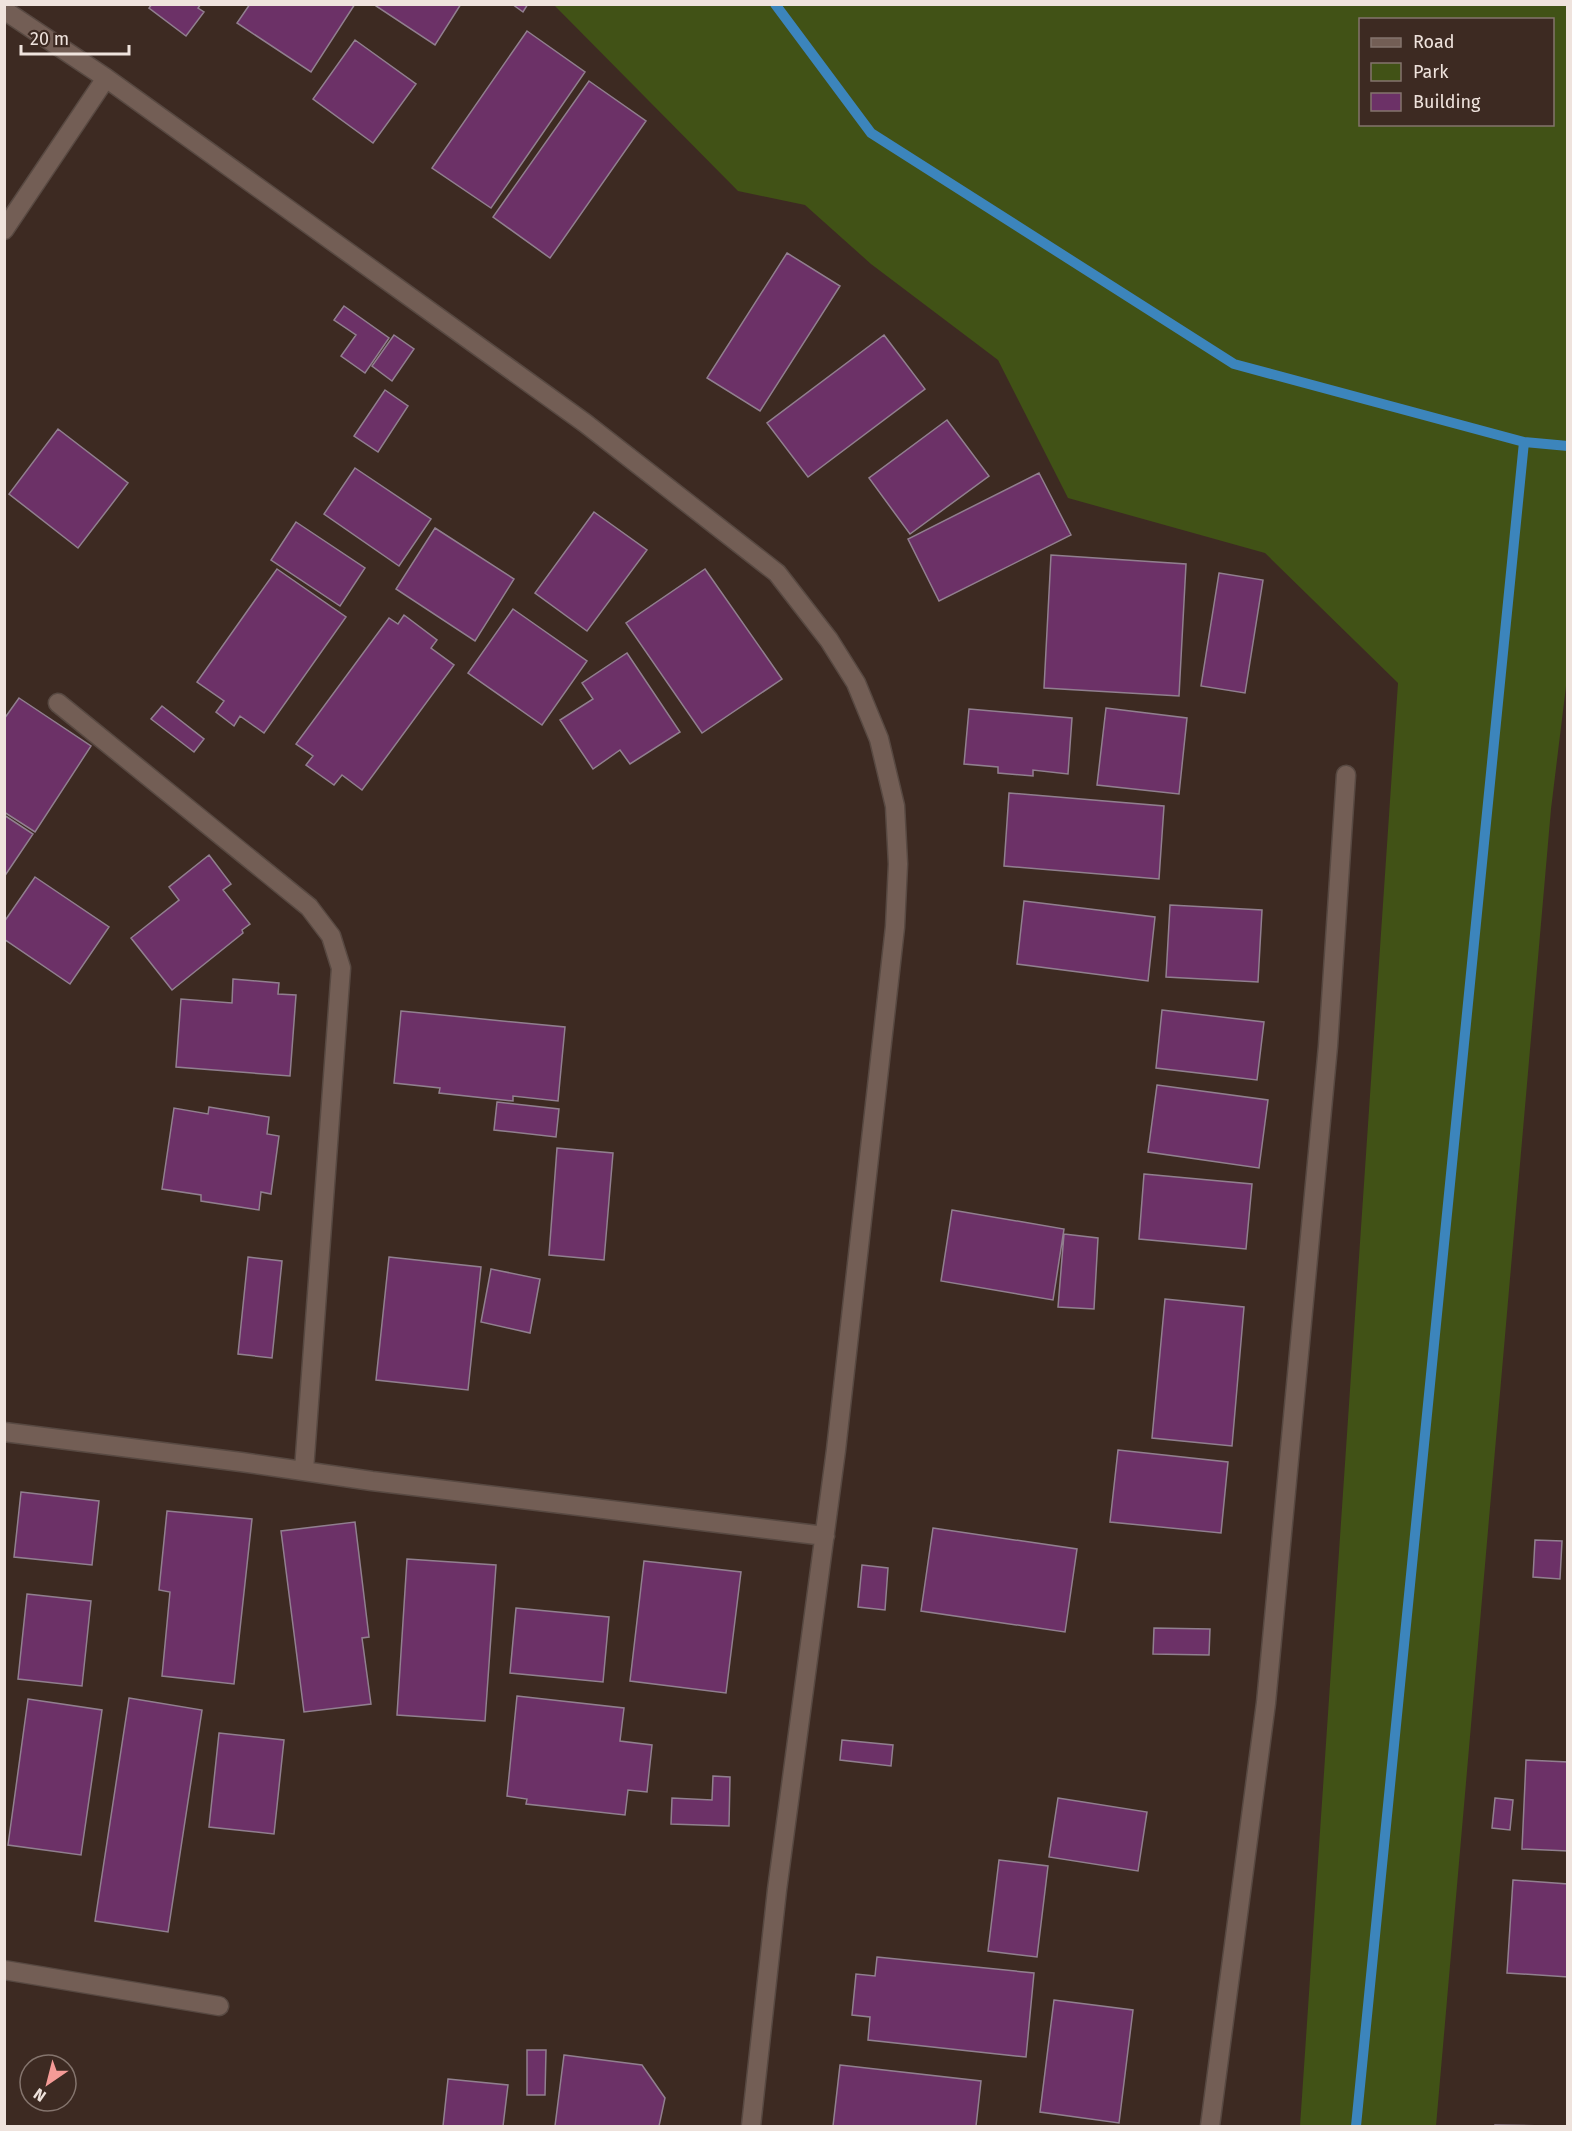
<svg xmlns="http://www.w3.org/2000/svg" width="1572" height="2131" viewBox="0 0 1572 2131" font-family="'Fira Sans',sans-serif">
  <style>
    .green { fill: #415216; fill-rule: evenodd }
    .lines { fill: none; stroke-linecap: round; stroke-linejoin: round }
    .stream { stroke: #3c85bc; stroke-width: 10 }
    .building { fill: #6c3167; stroke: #917f8f; stroke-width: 1.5 }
    .minor-casing { stroke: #584942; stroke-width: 21 }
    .minor { stroke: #735e55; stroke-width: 18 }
  </style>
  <rect width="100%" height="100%" fill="#3d2a22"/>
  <path class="green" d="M554,5H1567L1568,670L1551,809L1436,2126H1300L1398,683L1265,553L1068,498L998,360L871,264L805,205L738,191ZM1360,20H1552V124H1360Z"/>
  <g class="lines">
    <path class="stream" d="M775,4L871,133L1234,364L1524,442L1568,446
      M1356,2126L1524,442"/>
  </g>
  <path class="building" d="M152,4H201L198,8L204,12L186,36L149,8Z
    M250,4H355L311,72L237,23Z
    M377,4H461L435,45L376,6Z
    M512,4H528L523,12Z
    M527,31L585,72L491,208L432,168Z
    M355,40L416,84L373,143L313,99Z
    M589,81L646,121L550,258L493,217Z
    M787,253L840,286L760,411L707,378Z
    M344,306L389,338L365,373L341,356L356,335L334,320Z
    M394,335L414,349L392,381L372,366Z
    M884,335L925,389L808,477L767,423Z
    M385,390L408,406L378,452L354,436Z
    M947,420L989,476L910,534L869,478Z
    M58,429L128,483L78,548L9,494Z
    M355,468L431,519L399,566L324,514Z
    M1039,473L1071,535L939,601L908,539Z
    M594,512L647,550L587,631L535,593Z
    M296,522L365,568L340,606L271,560Z
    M435,528L514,579L475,641L396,589Z
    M1051,555L1186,564L1179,696L1044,688Z
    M277,569L346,617L264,733L240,716L234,726L216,712L224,701L197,682Z
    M705,569L782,679L702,733L626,623Z
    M1219,573L1263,580L1245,693L1201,686Z
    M513,609L587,661L542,725L468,673Z
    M404,615L437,640L431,648L454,665L362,790L342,775L334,785L306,765L313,756L296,744L389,618L398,624Z
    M627,653L680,732L630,764L620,750L593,769L560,720L593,699L582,683Z
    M19,698L91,746L35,832L4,812V719Z
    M162,706L204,739L194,752L151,719Z
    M1106,708L1187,718L1179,794L1097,785Z
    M969,709L1072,718L1068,774L1033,770V776L998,773V767L964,764Z
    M1009,793L1164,806L1159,879L1004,866Z
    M4,815L33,834L4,877Z
    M209,855L231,884L223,890L250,924L242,930L243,933L172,990L131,938L179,900L169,887Z
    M35,877L109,927L70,984L4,939V922Z
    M1024,901L1155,917L1148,981L1017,964Z
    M1170,905L1262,910L1258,982L1166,977Z
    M233,979L279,983L278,994L296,995L290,1076L176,1067L181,999L232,1003Z
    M1162,1010L1264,1022L1257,1080L1156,1068Z
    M401,1011L565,1027L558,1101L513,1096V1101L439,1093L440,1088L394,1083Z
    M1157,1085L1268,1100L1259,1168L1148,1152Z
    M497,1102L559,1109L556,1137L494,1130Z
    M209,1107L269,1117L267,1134L279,1136L271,1194L261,1192L259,1210L201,1201V1195L162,1189L174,1108L208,1114Z
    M557,1148L613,1153L604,1260L549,1255Z
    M1144,1174L1252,1184L1246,1249L1139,1239Z
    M952,1210L1064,1229L1053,1300L941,1281Z
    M1064,1234L1098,1238L1094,1309L1058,1307Z
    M248,1257L282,1261L272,1358L238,1354Z
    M389,1257L481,1267L468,1390L376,1380Z
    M491,1269L540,1279L530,1333L481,1322Z
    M1165,1299L1244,1307L1232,1446L1152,1438Z
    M1118,1450L1228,1462L1221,1533L1110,1522Z
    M21,1492L99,1501L92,1565L14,1557Z
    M167,1511L252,1519L234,1684L162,1676L170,1592L159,1590Z
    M355,1522L369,1637L362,1638L371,1704L304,1712L281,1531Z
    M933,1528L1077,1549L1065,1632L921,1611Z
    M1535,1540L1562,1541L1560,1579L1533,1577Z
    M407,1559L496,1565L485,1721L397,1715Z
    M644,1561L741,1572L726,1693L630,1681Z
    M862,1565L888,1568L885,1610L858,1607Z
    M27,1594L91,1601L82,1686L18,1679Z
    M516,1608L609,1617L603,1682L510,1673Z
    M1154,1628L1210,1629L1209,1655L1153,1654Z
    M517,1696L624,1708L620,1741L652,1745L647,1792L628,1790L625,1815L526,1804L527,1799L507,1796Z
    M129,1698L202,1710L168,1932L95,1921Z
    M28,1699L102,1710L81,1855L8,1845Z
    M219,1733L284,1740L274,1834L209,1827Z
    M842,1740L893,1745L891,1766L840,1760Z
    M1526,1760L1568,1762V1851L1522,1849Z
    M713,1776L730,1777L729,1826L671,1824L672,1798L712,1800Z
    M1058,1798L1147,1812L1138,1871L1049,1857Z
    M1495,1798L1513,1800L1510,1830L1492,1828Z
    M999,1860L1048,1866L1037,1957L988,1951Z
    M1513,1880L1568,1884V1977L1507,1973Z
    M877,1957L1034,1973L1026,2057L868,2040L870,2017L852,2015L856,1974L875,1976Z
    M1054,2000L1133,2010L1119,2123L1040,2112Z
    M527,2050H546L545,2095H527Z
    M564,2055L642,2065L665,2098L659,2126H555Z
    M840,2065L981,2081L976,2126H833Z
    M448,2079L508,2085L503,2126H443Z
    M1495,2125L1546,2126H1495Z"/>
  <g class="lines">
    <g class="minor-casing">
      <path id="minor" d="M4,10L106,78L585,423L777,573L829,640L856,683L879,739L895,806L898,864L895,927L836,1450L777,1890L751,2126
        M4,230L106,78
        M58,703L309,907L331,936L341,968L304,1470
        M4,1432L241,1462L372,1481L825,1536
        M4,1970L219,2006
        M1210,2126L1266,1703L1328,1046L1346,775"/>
    </g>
    <use href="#minor" class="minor"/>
  </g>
  <rect width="1572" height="2131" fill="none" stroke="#efe3dd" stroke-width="12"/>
  <rect x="1359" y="18" width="195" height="108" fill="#3d2a22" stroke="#84746d" stroke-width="1.5"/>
  <rect x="1371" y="38" width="30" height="9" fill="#735e55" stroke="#84746d" stroke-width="1.5"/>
  <text x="1413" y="48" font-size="18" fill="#efe3dd">Road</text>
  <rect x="1371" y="63" width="30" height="18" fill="#415216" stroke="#84746d" stroke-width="1.5"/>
  <text x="1413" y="78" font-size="18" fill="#efe3dd">Park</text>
  <rect x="1371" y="93" width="30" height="18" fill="#6c3167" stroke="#84746d" stroke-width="1.5"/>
  <text x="1413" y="108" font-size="18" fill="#efe3dd">Building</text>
  <g transform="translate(48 2083) rotate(215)"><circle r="28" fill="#3d2a22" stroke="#84746d" stroke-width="1.5"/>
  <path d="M0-4.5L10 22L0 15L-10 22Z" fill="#f59b97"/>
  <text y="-9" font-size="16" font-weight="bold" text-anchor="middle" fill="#efe3dd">N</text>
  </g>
  <path d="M21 45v9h108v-9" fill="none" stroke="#efe3dd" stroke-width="3"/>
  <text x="30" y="45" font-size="18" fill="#efe3dd" stroke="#3d2a22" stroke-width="4.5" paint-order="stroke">20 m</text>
</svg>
